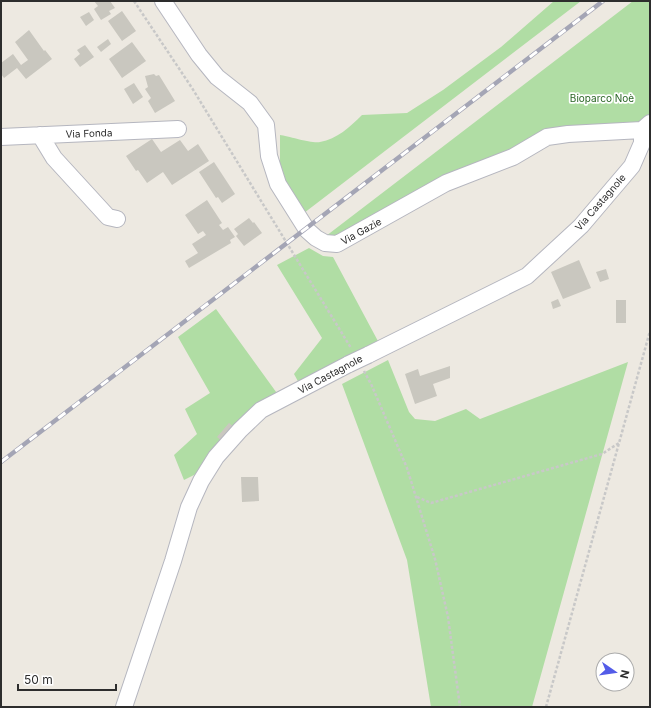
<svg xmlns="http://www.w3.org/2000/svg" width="651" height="708" viewBox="0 0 651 708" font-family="Inter,sans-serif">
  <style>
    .green { fill: #b0dda4 }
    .building { fill: #c9c7bf }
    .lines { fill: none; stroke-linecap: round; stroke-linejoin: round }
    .street-casing { stroke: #b5b6bf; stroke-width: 18 }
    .path { stroke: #c8c8c8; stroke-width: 2.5; stroke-dasharray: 3 2; stroke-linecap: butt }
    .street { stroke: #fff; stroke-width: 16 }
    .rail-casing { stroke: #a4a5b5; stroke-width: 4.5 }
    .rail { stroke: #fff; stroke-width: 3; stroke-dasharray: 9; stroke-linecap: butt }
    .street-bridge-casing { stroke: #b5b6bf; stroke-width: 18; stroke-linecap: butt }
    .street-bridge { stroke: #fff; stroke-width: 16 }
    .labels { text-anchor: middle; stroke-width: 3.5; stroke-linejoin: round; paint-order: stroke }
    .park-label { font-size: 10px; fill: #286423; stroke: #fff }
    .street-label { font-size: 10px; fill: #2d2d2d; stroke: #fff }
  </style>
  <rect width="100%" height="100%" fill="#ede9e1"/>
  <path class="green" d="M554,1H581L304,213L282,177L280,166V135C288,136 313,144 320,142C337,139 350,127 362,115L407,113L443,90L501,47Z
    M633,1H650V115L643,125L560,132L338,236L331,237L326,236Z
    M309,248L323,256L333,257L379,343L300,385L294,374L322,338L277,265Z
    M216,309L279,396L200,472L184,480L174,455L197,434L185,409L210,393L178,337Z
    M388,360L409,412L415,419L435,421L466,409L480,419L628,362L532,707H431L407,560L342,384Z"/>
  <path class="building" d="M94,1H110L115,8L109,11L111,14L101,20L94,9L98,6Z
    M122,11L136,31L122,41L108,21Z
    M89,12L94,20L86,26L80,17Z
    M29,30L44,51L45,50L52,59L26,79L17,68L4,78L1,74V63L13,54L21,65L28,60L15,42Z
    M108,39L111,44L101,52L97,47Z
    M132,42L146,61L122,78L109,59Z
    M85,45L94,57L80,67L74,59L80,54L77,50Z
    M154,74L156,76L159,75L175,101L155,113L148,101L151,98L145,89L148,87L145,76Z
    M134,83L143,97L133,104L124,89Z
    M152,139L161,152L180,140L188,151L198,144L209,161L172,185L163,172L147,183L138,170L136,171L126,156Z
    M214,162L235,194L222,203L218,197L216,198L199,172Z
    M207,200L222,223L219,225L223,230L228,227L235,237L230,240L231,243L189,268L185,261L198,253L192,244L206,235L203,231L198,234L185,215Z
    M249,218L253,223L254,222L262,233L244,246L236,236L238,234L234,229Z
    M579,260L591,288L563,299L551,272Z
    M606,269L609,279L600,282L596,272Z
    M558,299L561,306L553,309L551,302Z
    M616,300H626V323H616Z
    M450,366V378L433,384L437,396L415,404L405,374L418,369L420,376Z
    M229,423L235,428L223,442L217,437Z
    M241,477H258L259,501L242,502Z"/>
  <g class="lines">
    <g class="street-casing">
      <path id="street" d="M163,1L199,55L217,77L250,103L266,125L269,156L278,184L307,230L316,238L325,243L337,244L446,183L513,157L547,137L568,134L642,130L650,123
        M40,135L54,158L108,217L117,219
        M1,137L178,129
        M368,355L527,276L581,226L632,166L642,143V130
        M124,707L173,561L189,507L201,481L216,457L240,430L261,410L349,364"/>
    </g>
    <path class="path" d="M134,1L192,88L351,348
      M364,371L372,386L407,468L435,559L448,617L460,707
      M417,497L431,503L602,454L619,443
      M546,707L650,331"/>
    <use href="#street" class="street"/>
    <g class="rail-casing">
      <path id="rail" d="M1,462L603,1"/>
    </g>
    <use href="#rail" class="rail"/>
    <g class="street-bridge-casing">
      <path id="street-bridge" d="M349,364L368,355"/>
    </g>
    <use href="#street-bridge" class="street-bridge"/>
  </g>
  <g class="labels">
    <g class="park-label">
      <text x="602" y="102">Bioparco Noè</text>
    </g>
    <g class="street-label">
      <text transform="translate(89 133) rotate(-2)" y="4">Via Fonda</text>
      <text transform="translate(600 202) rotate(-49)" y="4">Via Castagnole</text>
      <text transform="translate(361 231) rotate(-29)" y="4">Via Gazie</text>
      <text transform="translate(330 374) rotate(-28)" y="4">Via Castagnole</text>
    </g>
  </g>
  <rect width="651" height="708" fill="none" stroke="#2d2d2d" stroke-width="4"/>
  <g transform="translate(615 672) rotate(103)"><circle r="19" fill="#ffffff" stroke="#ababab"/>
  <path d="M0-3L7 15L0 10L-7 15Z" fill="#535ce8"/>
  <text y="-6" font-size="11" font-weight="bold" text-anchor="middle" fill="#2d2d2d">N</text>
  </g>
  <path d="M18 684v6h98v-6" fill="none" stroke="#2d2d2d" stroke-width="2"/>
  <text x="24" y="684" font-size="12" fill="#2d2d2d" stroke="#ffffff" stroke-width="3" paint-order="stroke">50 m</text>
</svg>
